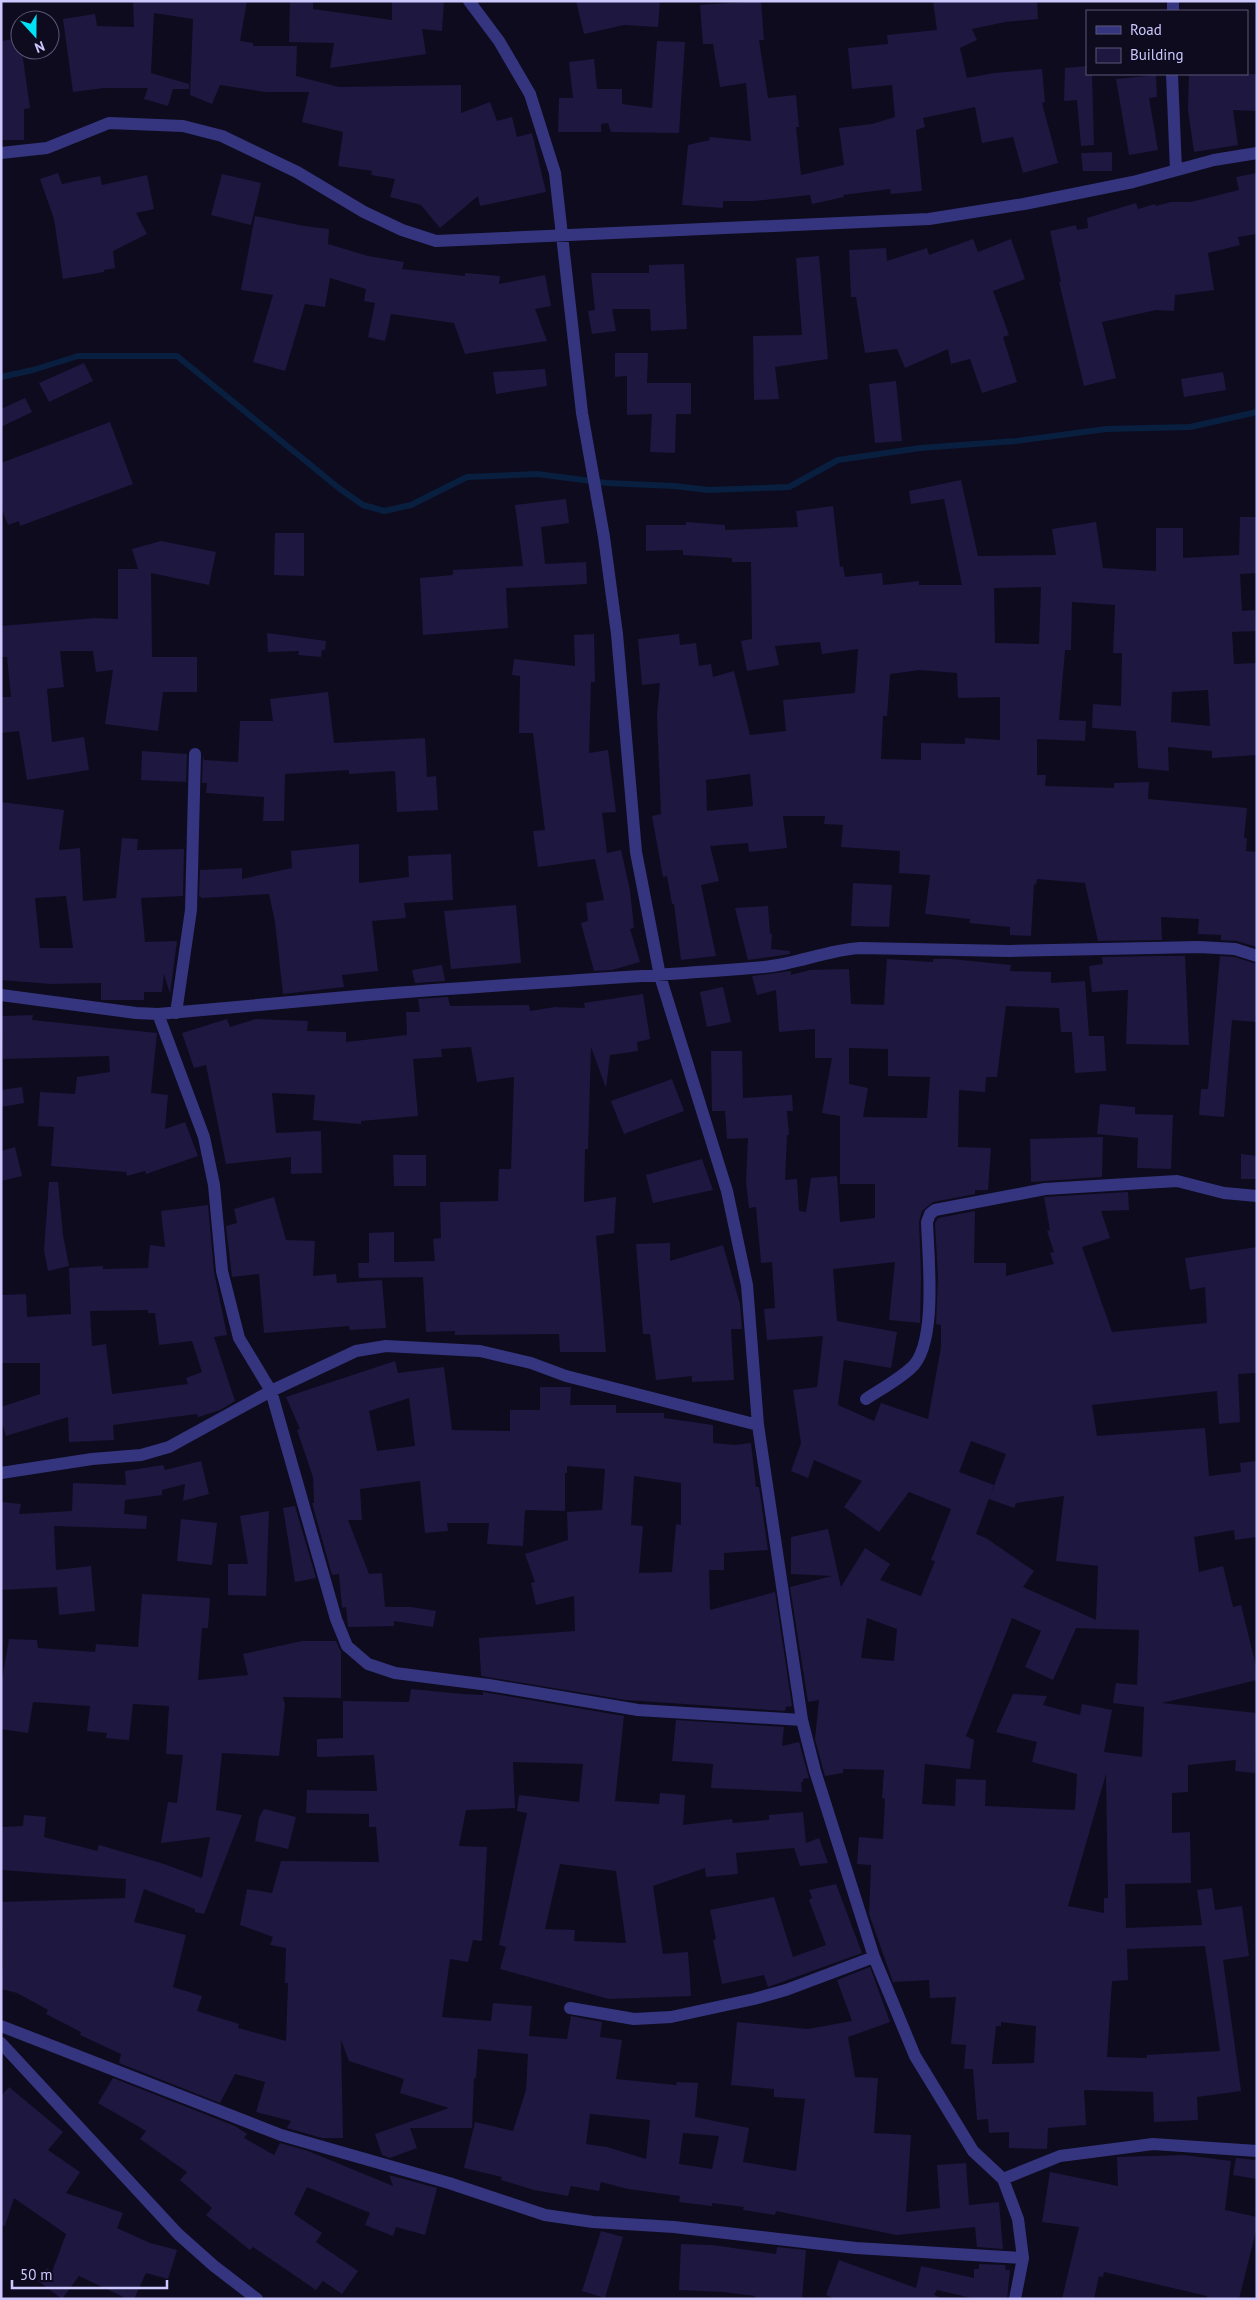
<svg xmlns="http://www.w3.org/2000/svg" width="1258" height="2300" viewBox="0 0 1258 2300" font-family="'PT Sans',sans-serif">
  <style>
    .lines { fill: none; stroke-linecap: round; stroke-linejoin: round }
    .stream { stroke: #091f3f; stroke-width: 6 }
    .building { fill: #1e1740; fill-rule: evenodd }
    .minor { stroke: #35357f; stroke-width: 12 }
    .tertiary { stroke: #35357f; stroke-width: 12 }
  </style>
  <rect width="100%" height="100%" fill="#0e0b1e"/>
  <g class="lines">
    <path class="stream" d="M1,377L33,370L78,356H177L340,489L363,505L384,511L411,505L467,477L537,474L607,483L674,486L708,490L789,487L838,460L920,448L1016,441L1106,429L1190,427L1257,412"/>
  </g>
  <path class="building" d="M133,1H247L240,41L253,43V46H297L296,76L339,87L461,85V113L490,102L497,121L512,117L517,137L532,133L546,192L480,206L478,196L440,228L421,205L390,197L395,179L371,175L372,171L338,166L343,132L302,122L309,92H265L220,85L212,104L190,95L193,19L154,13L151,73L189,84V89H173L168,106L144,99L148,88H104L73,92L63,19L95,14L97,26L134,27Z
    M290,1H313V9L392,20V1H444L442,31L422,29L426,54L330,68L334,43L289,42Z
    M576,1H660L658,27L624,25L584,34Z
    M761,1L764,40H759L768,98L796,95L799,127H796L801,175L844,165L839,128L872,124L895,117L892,85L852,89L848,48L888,44L887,35L937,30L933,1H1037L1038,19L1005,22L972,29L977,40L960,48L967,78L994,73L1042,69L1045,102L1042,103L1058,163L1023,173L1013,137L982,143L975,107L923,118L925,127L916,130L922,191L891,194L890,189L843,195L844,197L812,204L810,195L755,201H723V208L682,205L688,145L710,140L709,137L751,141L746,83L720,87L713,44H703L700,5Z
    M20,38L30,108L24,109V140H1V41Z
    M657,41L685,42L679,133L611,132L608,123L601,124V132H558L559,98H573L569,62L594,59L597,89H622V104L652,108Z
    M1087,66V74H1092L1094,145L1081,146L1077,100L1064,101L1065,68Z
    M1189,74H1257V111L1233,110L1238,145L1194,152L1188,110Z
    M1156,75L1157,97L1149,98L1158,150L1129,155L1116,79Z
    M1112,152V171H1083L1081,153Z
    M58,173L62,184L100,176L102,185L147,175L154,209L136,213L147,234L113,251L115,268L104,270V272L63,279L54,219L40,179Z
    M1257,173V234L1238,237L1240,245L1208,253L1214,290L1175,295L1174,311L1156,310L1102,322L1116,378L1084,386L1059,282H1061L1050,231L1076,225L1077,230L1088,228L1087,218L1136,203L1138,209L1155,204L1156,206L1171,202H1191L1239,190L1236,177Z
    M222,174L261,183L251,225L211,215Z
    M255,216L304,226L329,229L328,244L368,256L404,262L402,269L465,276V273L500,276L499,284L545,275L551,306L535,309L547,341L465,354L454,323L391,314L385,341L368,337L375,303L364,301L366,289L330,278L325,307L305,304L285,371L253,362L273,295L241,290Z
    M973,239L978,252L1011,239L1025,279L993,291L1009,335L1003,337L1017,382L982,393L970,359L951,364L948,349L905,368L897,349L865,353L856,297H851L849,250L886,248L887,261L927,248L929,255Z
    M819,256L828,359L775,367L779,399L754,400L753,336L802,335L796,258Z
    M684,264L687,329L651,331L650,309H612L616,331L592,334L588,311L595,310L591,273H649V265Z
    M615,353H648L647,383H691V414H676L675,453L650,452L652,414L627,415V376L615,377Z
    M84,363L93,381L49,402L39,383Z
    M545,369L547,386L496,394L493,372Z
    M1223,372L1226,390L1184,397L1181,379Z
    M896,381L902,441L875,443L869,384Z
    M25,398L32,412L1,427V409Z
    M110,422L133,484L20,526L19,521L8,525L1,507V463Z
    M961,480L978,556L1056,555L1052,529L1096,522L1103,568L1156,571V528H1183V558L1239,555L1240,517H1257V573L1240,574L1242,611L1255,610L1256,631L1232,632L1234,664L1257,663V755L1212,758V751L1168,747L1169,771L1138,768L1136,731L1092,728L1093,704L1121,706L1122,653H1113L1115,605L1072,602L1071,650H1065L1059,720L1086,721L1085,741L1037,739V775H1046L1045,786L1114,788V783L1149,782L1148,799L1247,808L1244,838H1247L1246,851L1257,852V947L1237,941L1221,940V935L1198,934L1199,919L1161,917L1162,940L1098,941L1085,883L1037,879L1036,885L1034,884L1031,936L1010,935V927L969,923L970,919L925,914L930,875L899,873L900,851L841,847L843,825L824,824L825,816H783L787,848L749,852L748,843L710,846L719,881L701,885L716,956L681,960L674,904H672L667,876L663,877L652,816L661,814L657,715L660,683L642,685L638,639L679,634L680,645L696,643L699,666L711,664L713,677L734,671L750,735L786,731L783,700L855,693L858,649L822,654L820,642L775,646L779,665L747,671L741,641L752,639L751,562H732V558L683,555V550L646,551V525H686V522L725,525V530L798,527L796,511L833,506L840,567L843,566L845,577L882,573L883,585L919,581V585H962L944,499L911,504L909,491ZM1041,587L1039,644L995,643L994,588ZM920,670L957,673L958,698L1000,697V740L965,738V744L921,743V760L881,759L883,716H887L890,674ZM1208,690L1210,726L1171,722L1172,692ZM750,774L753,806L707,811L706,780Z
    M566,499L569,523L541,527L545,564L586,562L587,584L506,588L508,628L423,635L420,578L453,575V570L523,566L515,505Z
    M275,533H304V576L274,575Z
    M161,541L216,552L209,585L151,573L152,657H197V692H163L158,731L105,724L113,670L96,672L93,651H60L64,687L47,689L52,742L84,737L89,770L27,780L19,731L1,733V697H11L7,657H1V626L96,618L118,619V569H138L132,549Z
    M267,633L326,641L325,650H322L321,657L298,655L299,651L268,652Z
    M594,634L595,682H591L589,753L608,750L616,812L602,813L607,853L621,850L630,890L634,928L630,929L640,962L612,970L594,971L581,923L588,921L586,903L604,900L595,859L538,867L533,831L545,830L533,733H519L520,676L512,675L514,659L575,666L574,635Z
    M328,692L334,743L425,738L427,777L436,776L438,810L397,812L395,771L349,774V770L285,774L284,821H263L264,797L206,793L207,783H202L203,755L204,760L238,762L240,721H273L270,699Z
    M142,751L187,754L186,782L141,780Z
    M1,802L64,810L59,850L80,848L83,901L116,898L122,838L138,839L137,850L184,849L183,896L141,898L145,942L177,941L170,994L164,974L162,992H144V1000H101V983L51,984L1,980ZM66,896L73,948H40L35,898Z
    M359,844V883L409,877L408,856L451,854L453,900L404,903L406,918L372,921L378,971L342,975L344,987L283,994L275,922L269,894L202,898L199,896L200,870L242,868V879L292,868L291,851Z
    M853,883L892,885L889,927L851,926Z
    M516,905L521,963L451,969L444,911Z
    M768,906L770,934H772L771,949L790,951V954L748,960L735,908Z
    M1162,956H1185L1189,1045L1126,1044L1128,990L1092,992L1089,966L1103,964L1102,957Z
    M1220,956L1234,957L1257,964V1022L1232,1020L1224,1117L1199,1115L1201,1089H1208Z
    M887,959L933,962V959H951L1011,965L1010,971L1051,972V983L1085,981L1089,1036H1104L1106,1071L1075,1073L1072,1032H1061L1059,1008L1006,1006L997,1077H986L985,1092L959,1090L958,1147L991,1148L988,1190H975V1194L933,1202L922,1211L919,1222L921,1277L920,1323L889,1320L895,1262L833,1269L837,1321L897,1332L891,1368L844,1360L838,1405L874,1421L881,1403L928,1419L941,1347V1325L936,1324L938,1277L935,1223L938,1218L975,1211L974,1263H1006V1276L1054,1264L1050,1253L1054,1252L1047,1231L1050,1230L1044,1197L1128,1192L1129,1210L1101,1211L1110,1238L1082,1247L1112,1332L1207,1323L1205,1287L1190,1290L1185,1258L1257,1247V1373L1238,1374L1240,1422L1219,1424L1217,1391L1092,1405L1097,1436L1205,1428L1209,1476L1241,1472L1240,1463L1257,1461V1537L1235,1540L1234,1530L1194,1537L1199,1572L1223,1566L1233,1607L1241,1605L1257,1670V1680L1162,1703L1257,1713L1255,1773L1235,1771L1236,1760L1188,1765V1792L1172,1793V1833L1190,1832L1191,1883L1125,1884L1126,1928L1202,1925L1197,1890L1212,1888L1215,1910L1242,1906L1249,1956L1223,1960L1241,2091L1197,2097L1198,2120L1154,2122L1153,2092L1084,2090L1086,2125L1048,2128L1047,2149L1009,2148V2132L989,2133L988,2119L977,2120L973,2069H964L966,2045L951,2044L956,1997L930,1998L929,1980L893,1982L869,1914L871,1865L857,1864L859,1837L883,1839L885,1799L882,1798L884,1770L843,1769V1773L825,1776L823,1769L815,1739L819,1700L808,1702L790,1587L832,1576L791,1574V1537L828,1529L841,1587L865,1548L890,1564L880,1580L921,1596L935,1561L931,1560L951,1509L909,1492L879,1532L844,1507L862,1481L814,1460L808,1478L791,1471L801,1443L793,1390L817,1387L823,1336L767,1340L764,1309L775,1308L772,1262L761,1263L756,1207L749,1208L746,1182L748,1138L727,1139L725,1111H712L711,1051H742L743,1098L792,1095L793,1111H787L789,1135H787L785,1180L797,1179L799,1211L806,1212L811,1178L837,1176L840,1222L875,1218V1184H840V1116L822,1113L832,1058H815V1029L779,1032L776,990L757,995L752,976L791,971V975L810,970L849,969L851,1004L884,1005ZM849,1048L888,1049V1076L930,1077L927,1118L863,1117L868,1088L849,1084ZM971,1441L1006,1454L989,1499L1014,1508L1016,1503L1064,1496L1056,1561L1098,1566L1096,1620L1023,1587L1034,1571L986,1538L976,1534L994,1485L959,1472ZM867,1618L897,1629L894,1661L861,1658ZM1012,1618L1041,1631L1025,1667L1053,1680L1076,1628L1139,1630L1137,1685L1116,1683L1113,1703L1144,1707L1142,1757L1104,1752L1112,1710L1082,1704L1080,1715L1043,1705L1047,1696L1013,1694L996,1732L1037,1742L1032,1762L1077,1774L1075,1810L985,1806L986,1780L956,1779L955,1806L922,1804L925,1764L970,1769L974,1740L966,1736ZM1106,1774L1108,1898H1104V1913L1068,1906ZM1205,1946L1220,2051L1147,2055V2058L1107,2057L1112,1981L1128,1980L1127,1949ZM1001,2022L1036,2026L1034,2063L992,2064L996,2026H1001Z
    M442,965L445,981L415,983L412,970Z
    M723,987L731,1022L707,1027L700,992Z
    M643,994L650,1039L637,1042L638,1051L610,1055L606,1088L591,1047L588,1149H585L584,1202L616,1197L614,1233L596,1236L606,1352H560L559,1334L455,1335V1331L426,1332L423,1277L359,1278L358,1263H369V1233L394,1232V1262L435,1261L433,1239L441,1238L440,1202L498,1201L499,1169H511L514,1077L477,1082L471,1047L441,1049L442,1057L413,1059L418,1116L361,1121V1124L313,1120L315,1095L272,1093L276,1133L321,1131L322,1173L291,1174V1157L226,1164L206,1065L194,1068L182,1033L227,1019L230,1027L256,1019L308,1021L307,1031L346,1032V1042L407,1035L406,1012H420L418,999L448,997L450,1006L529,1005L530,1011L555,1007L585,1008L584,1003Z
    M33,1015L32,1020L157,1033L151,1093L168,1095L165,1129L185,1122L198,1156L146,1174L145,1171L127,1176L126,1172L51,1166L54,1127L38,1126L40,1092L75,1094L77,1077L110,1072L109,1056L3,1059L2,1016Z
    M672,1079L684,1111L624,1134L611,1101Z
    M22,1087L24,1103L1,1107V1090Z
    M1100,1104L1135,1107V1114L1173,1115L1171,1169L1137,1168L1138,1138L1097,1134Z
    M1103,1137L1102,1177L1031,1182L1030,1139Z
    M15,1147L22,1176L1,1181V1151Z
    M1241,1154L1257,1156V1179H1241Z
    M393,1155H426V1186H394Z
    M702,1159L713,1190L653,1203L646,1175Z
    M49,1182H58L63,1235L69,1266L48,1271L44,1250Z
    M274,1197L286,1240L315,1241L313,1276L336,1274L337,1283L382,1280L386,1328L350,1330L349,1326L264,1333L259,1274L232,1277L226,1226L237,1223L234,1209Z
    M208,1205L214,1272L227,1335L214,1337L235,1401L220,1410L198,1417L197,1414L113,1425L114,1440L69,1442L68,1417L6,1436L1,1420V1407L40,1394V1363H1V1295L26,1294L27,1317L71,1314L69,1268L103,1266V1269L148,1268L150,1245L165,1247L161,1211ZM148,1310V1313H155L159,1345L192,1341L202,1372L186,1378L188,1384L112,1394L106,1344L92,1346L90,1311Z
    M670,1243V1261L723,1245L740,1304L742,1329H731L734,1380L692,1382V1376L656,1380L650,1334H643L636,1244Z
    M395,1361L398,1373L444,1367L452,1430L510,1431V1410H540V1387H571L570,1405H616V1413H664V1418L713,1425V1443L734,1445L751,1443L756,1487H759L768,1550L724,1553V1570H709L710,1610L775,1592L792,1706L786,1707L785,1711L626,1700L481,1676L479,1638L575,1631L574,1596L536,1605L531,1583L535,1582L525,1554L568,1540L567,1512L602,1510L605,1469L567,1466V1473H565V1511L525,1510L523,1546L487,1544L489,1523H447L448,1531L425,1533L420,1481L360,1489L362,1520H348L369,1574L382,1573L385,1607H411L436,1611L433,1627L394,1621V1626L348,1627L346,1607L342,1608L339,1574L332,1575L312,1503H314L313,1477L297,1430L300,1429L286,1397ZM409,1398L415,1446L377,1451L369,1411ZM634,1476L681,1483V1525L676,1524L672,1572L639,1573L643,1526L631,1525Z
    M201,1461L209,1494L183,1501L185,1484L162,1490V1495L125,1500L124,1514L147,1516L146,1529L54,1526L56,1570L91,1566L95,1611L59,1615L57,1587L1,1590V1502L21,1504L19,1514L72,1511L73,1483L126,1485L125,1471L163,1465L165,1470Z
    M295,1506L316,1578L295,1582L283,1508Z
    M269,1511L266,1596L228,1595V1564H248L240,1516Z
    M181,1519L217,1523L212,1565L177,1561Z
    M142,1594L210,1598L208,1628H202L198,1680L248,1675L243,1654L302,1641H336L341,1652V1698L283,1697L285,1705L279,1756L222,1753L216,1810L242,1815L204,1914L195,1912V1909L144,1889L134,1922L186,1935L173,1987L202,1996L197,2011L239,2024L238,2028L286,2041L288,1983H285L286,1948L270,1945L273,1937L240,1925L247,1889L272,1893L281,1861L379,1862L376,1827H369V1814L306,1813L307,1790L377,1791L374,1755L317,1757V1739L343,1738V1701L409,1702L411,1689L463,1694L483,1695V1692L624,1716L615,1801L659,1804L660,1793L685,1795L683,1825L732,1819L733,1823L769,1820V1815L803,1812L806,1843L819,1838L828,1863L800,1866L794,1848L736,1853L738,1874L706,1877L705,1868L653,1886L663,1954L688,1952L691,1996L609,1999L500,1969L506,1947L499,1945L527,1813L517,1811L519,1795L579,1802L583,1764L513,1762L515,1808L466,1810L459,1846L487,1847L482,1941L473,1940L468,1962L450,1959L442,2017L491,2021L493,2003L532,2006L529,2036L567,2039L571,2016L602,2022L600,2037L622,2040L616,2079L676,2085L677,2082L698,2083L695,2117L749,2128L743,2162L796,2171L805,2099L774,2097V2089L731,2085L737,2022L808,2029L852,2021L837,1980L870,1967L890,2022L848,2037L855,2077L878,2078L874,2133L911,2135L906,2212L940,2208L937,2165L966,2163L969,2205L999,2202L1003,2249L977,2247L975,2227L897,2235L776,2211L775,2215L743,2210L744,2207L712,2203V2206L679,2202L680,2196L628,2189L601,2182L599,2191L571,2186L568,2196L534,2190L501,2180L502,2177L464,2168L475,2122L513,2131L526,2090L528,2054L478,2049L476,2078H474L472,2128H410L417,2148L390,2158L382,2155L375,2134L449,2108L400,2093L404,2079L349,2061L341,2040L343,2138H322L287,2128L291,2121L256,2112L265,2082L235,2074L220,2103L119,2063L121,2054L80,2035L81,2032L46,2014L48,2010L17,1993L1,1989L3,1964L2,1902L125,1898L126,1879L1,1870V1827L23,1826L24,1815L46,1817L44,1837L97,1851L99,1845L164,1864L202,1878L210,1837L161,1843L168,1802L177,1803L183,1755L166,1754L169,1706L133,1704L129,1740L106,1738L107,1733L87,1731L90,1706L33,1702L28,1733L1,1729V1685L9,1639L37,1640L38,1648L95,1652L96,1644L138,1647ZM560,1864L616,1871L626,1943L574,1941L575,1930L545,1929ZM590,2114L650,2120L646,2159L607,2147L586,2144ZM683,2133L719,2136L712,2169L679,2164Z
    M676,1720L784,1727L782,1746L799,1742L809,1778L803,1779V1782H801L802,1792L711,1788L713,1764L672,1761Z
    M264,1809L296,1817L288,1849L255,1841L259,1818Z
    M836,1884L862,1953L768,1987L764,1975L722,1984L713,1940L716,1939L710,1910L774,1897L793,1957L826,1945L809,1900L812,1898L809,1890Z
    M113,2078L235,2126L247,2134L244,2138L274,2155L280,2143L308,2151L393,2186L389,2175L437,2188L425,2235L396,2227L393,2236L365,2225L370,2213L307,2187L294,2214L322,2233L316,2242L358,2271L342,2294L323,2281L316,2290L253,2247L250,2250L206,2215L212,2208L180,2180L187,2172L140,2139L146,2131L98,2103Z
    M9,2087L63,2132L48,2150L80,2172L66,2193L123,2213L117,2228L150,2243L177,2250L168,2279L146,2273L134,2299H128L79,2276L62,2299L38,2281L47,2268L52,2272L66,2234L14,2198L5,2226L1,2225V2096Z
    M1184,2155L1231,2161L1225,2210L1257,2217V2227L1239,2299H1206L1207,2296L1104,2272L1103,2277L1099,2276L1094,2299H1062L1079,2227L1042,2222L1050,2172L1118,2186L1117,2157Z
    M1236,2158L1257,2160V2179L1233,2175Z
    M601,2231L623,2237L605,2298L582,2291Z
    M681,2244L712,2245L776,2254L777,2247L806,2250L802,2299H755V2296L723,2292L679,2290Z
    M839,2260L916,2288L921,2266L974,2278V2269H979V2264L1005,2265L1006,2270H1010L1007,2299H976L937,2290L934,2295L939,2297L938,2299H836L826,2295Z"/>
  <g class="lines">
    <path class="minor" d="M469,1L499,41L530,94L555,173L582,413L604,537L617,634L636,852L660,976L727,1191L747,1285L758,1425L802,1720L815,1771L874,1957L915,2056L973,2151L1003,2179L1018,2219L1023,2258L1015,2299
      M1173,11V1
      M1172,74L1176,170
      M1,153L47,148L109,123L183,126L222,136L297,172L364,212L402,230L436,241L929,219L1024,204L1133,182L1214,160L1257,153
      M1,995L136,1013L158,1014C229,1008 299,1001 369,995C500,984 632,978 764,967C797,964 827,950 860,948L1010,951L1199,947L1235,949L1257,956
      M176,1013L191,910L195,754
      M158,1014L204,1137L214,1185L222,1271L239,1338L271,1391L336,1619L347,1646L368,1664L395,1673L489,1685L638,1710L802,1720
      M866,1399C881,1389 898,1380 911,1368C938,1345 928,1256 927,1222L930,1214L935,1210L1045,1189L1177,1181L1224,1193L1257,1196
      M1,1473L92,1459L141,1455L169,1447L271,1391L356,1351L386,1346L480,1351L531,1363L566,1376L758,1425
      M570,2008L634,2019L671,2017L754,1999L786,1990L874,1957
      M1,2026L281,2135L449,2183L545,2215L593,2222L674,2227L856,2248L1023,2258
      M1003,2179L1060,2156L1153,2144L1257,2151"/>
    <path class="tertiary" d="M1,2043L178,2234L214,2266L257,2299"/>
  </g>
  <rect width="1258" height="2300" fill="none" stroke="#cdc9ff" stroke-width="5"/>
  <rect x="1086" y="10" width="162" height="65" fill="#0e0b1e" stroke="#5a5778"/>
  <rect x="1096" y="26" width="25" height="8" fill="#35357f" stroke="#5a5778"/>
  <text x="1130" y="35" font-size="15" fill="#cdc9ff">Road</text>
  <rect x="1096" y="48" width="25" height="15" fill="#1e1740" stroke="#5a5778"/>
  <text x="1130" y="60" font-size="15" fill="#cdc9ff">Building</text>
  <g transform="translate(35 35) rotate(159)"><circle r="24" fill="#0e0b1e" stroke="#5a5778"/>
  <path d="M0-4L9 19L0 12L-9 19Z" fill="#00e3f4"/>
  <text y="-8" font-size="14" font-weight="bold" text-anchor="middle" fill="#cdc9ff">N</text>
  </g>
  <path d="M12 2280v8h155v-8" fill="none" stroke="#cdc9ff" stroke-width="2.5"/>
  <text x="20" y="2280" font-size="15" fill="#cdc9ff" stroke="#0e0b1e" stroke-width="4" paint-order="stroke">50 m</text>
</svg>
